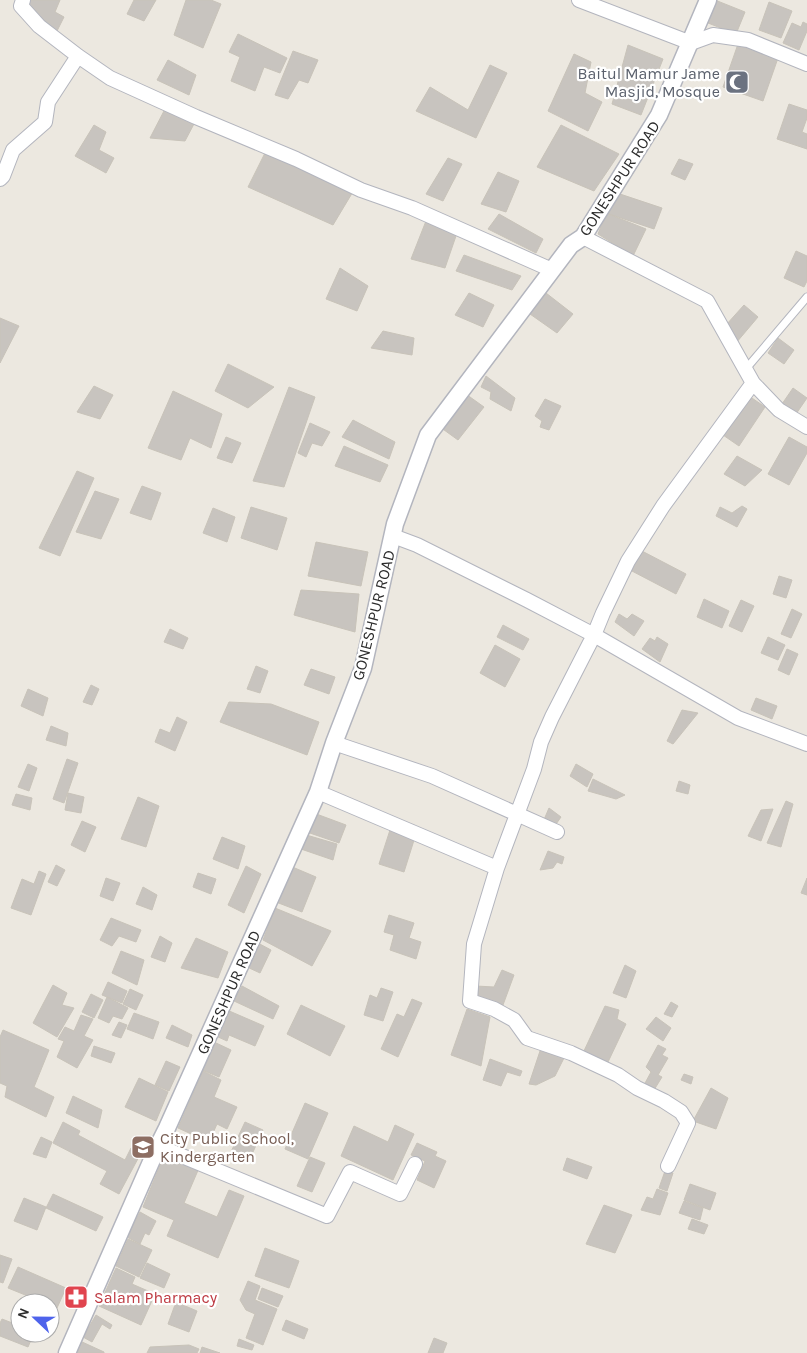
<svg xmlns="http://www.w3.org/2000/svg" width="807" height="1353" viewBox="0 0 807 1353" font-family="Karla,sans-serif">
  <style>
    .building { fill: #c8c4bf; stroke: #c8c3b9 }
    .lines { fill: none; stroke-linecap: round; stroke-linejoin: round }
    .service-casing { stroke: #b3b5be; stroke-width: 9 }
    .minor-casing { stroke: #b3b5be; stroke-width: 16 }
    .tertiary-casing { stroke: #b3b5be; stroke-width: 19 }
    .service { stroke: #fff; stroke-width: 7 }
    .minor { stroke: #fff; stroke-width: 14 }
    .tertiary { stroke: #fff; stroke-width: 16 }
    .labels { text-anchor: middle; stroke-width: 4.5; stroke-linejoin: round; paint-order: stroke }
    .worship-label { font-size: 16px; fill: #5b616d; stroke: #fff; text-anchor: end }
    .street-label { font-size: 16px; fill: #2c2c2c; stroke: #fff }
    .education-label { font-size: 16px; fill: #785e54; stroke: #fff; text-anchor: start }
    .health-label { font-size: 16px; fill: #be3a42; stroke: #fff; text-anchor: start }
  </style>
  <rect width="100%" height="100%" fill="#ece8e0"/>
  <path class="building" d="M26,0H60L55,12L64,17L57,31L24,5Z
    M134,0H156L144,21L127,14Z
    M186,0H211L221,4L203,48L174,35Z
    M715,0L745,12L736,34L703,21Z
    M769,2L792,11L781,38L759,30Z
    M803,22L807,24V31L799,50L783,43L792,23L801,27Z
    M238,34L287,58L280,73L264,67L255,91L231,81L240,57L229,52Z
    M738,44L778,58L763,101L723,87Z
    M628,45L663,59L641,115L612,104Z
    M293,51L318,60L308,83L299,80L288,99L275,95Z
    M574,54L591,62L585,93L602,102L588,131L548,111Z
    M168,60L196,75L189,95L157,80Z
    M490,65L507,73L476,138L416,111L430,87L468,110Z
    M789,104L807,110V118L802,132L807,134V149L777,139Z
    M165,109L195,122L185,141L150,138Z
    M94,125L106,132L99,150L114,158L106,173L75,156Z
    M561,125L619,154L594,191L537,167Z
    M266,151L354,190L333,225L248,187Z
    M448,158L462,164L443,201L426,194Z
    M679,159L693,164L685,180L671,174Z
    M498,172L519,181L506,212L481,204Z
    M620,194L662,208L654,229L606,213Z
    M606,213L646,229L633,256L598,234Z
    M499,214L543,239L536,253L488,229Z
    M426,221L457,233L445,268L411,259Z
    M796,251L807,256V281L804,287L784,278Z
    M464,255L521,276L512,290L456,271Z
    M340,268L368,286L357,311L326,299Z
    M469,293L494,305L483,327L455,315Z
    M546,293L573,314L557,333L530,314Z
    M744,305L758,317L736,343L726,325Z
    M0,318L19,326L0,363Z
    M383,331L414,338L412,355L371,348Z
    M778,338L794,350L784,364L768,353Z
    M228,364L274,387L248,408L215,391Z
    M486,376L515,398L511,411L490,399L491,392L481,387Z
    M94,386L113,395L100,419L77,412Z
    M289,387L315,397L284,487L253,481Z
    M793,388L807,398L796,414L782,404Z
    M173,391L222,414L211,448L190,438L181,460L148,448Z
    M463,392L484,407L458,440L440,427Z
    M749,396L765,407L739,446L723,435Z
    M545,399L561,406L549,430L540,427L542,421L535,416Z
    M353,420L395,442L389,459L342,437Z
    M310,423L330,432L322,446L312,443L306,457L298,453Z
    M226,437L241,443L232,463L217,458Z
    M789,437L807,447V453L789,485L768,474Z
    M344,446L388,465L380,482L335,466Z
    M737,456L762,470L745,486L724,474Z
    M77,471L94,478L60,556L39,548Z
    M142,486L161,493L151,520L130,513Z
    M95,491L119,499L101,539L76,532Z
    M742,506L747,509L737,527L716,516L720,507L732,513Z
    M251,507L287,518L277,550L241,538Z
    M213,508L235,517L227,542L203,533Z
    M316,542L368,552L361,586L308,576Z
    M640,550L686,574L676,594L630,570Z
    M779,576L792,580L786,598L773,594Z
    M301,590L359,594L355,632L294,615Z
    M704,599L729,611L722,628L697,617Z
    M741,600L754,606L742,632L729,626Z
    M792,609L802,614L791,638L781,634Z
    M619,614L627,619L632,614L644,621L634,636L615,622Z
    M503,625L529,639L523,650L497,637Z
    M170,629L188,638L183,649L164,642Z
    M657,637L668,644L660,662L642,649L650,638L655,641Z
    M768,637L785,645L778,660L761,653Z
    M495,645L520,659L505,687L480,673Z
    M787,649L798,654L789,675L778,670Z
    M256,666L268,671L260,693L247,689Z
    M311,669L335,677L329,694L304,685Z
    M91,685L99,689L92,705L83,702Z
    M28,689L48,698L43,716L21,706Z
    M756,698L777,706L772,719L751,710Z
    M229,702L271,704L319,722L307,755L220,722Z
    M682,710L698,713L673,744L667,741Z
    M177,717L187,722L175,751L155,742L160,729L170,733Z
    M51,726L68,733L66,746L46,740Z
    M67,759L78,763L64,803L53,799Z
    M28,764L37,768L29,791L18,787Z
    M576,764L593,774L587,787L570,776Z
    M593,779L625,795L616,799L588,791Z
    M679,781L690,785L688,794L676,791Z
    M68,793L84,797L81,813L65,810Z
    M16,794L32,798L30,810L12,805Z
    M138,797L159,806L146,847L121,839Z
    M786,801L793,804L781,847L767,843Z
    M549,808L561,817L554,827L543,822Z
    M773,809L761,841L748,836L761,810Z
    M311,812L346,825L339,843L304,831Z
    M82,821L96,827L85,852L71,845Z
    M390,830L415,837L404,872L379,864Z
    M303,834L337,844L333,860L298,848Z
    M222,837L245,846L238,869L213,859Z
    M548,851L564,857L562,864L557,862L553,868L540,870Z
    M56,865L65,870L57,886L48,882Z
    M246,866L261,874L244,913L228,905Z
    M290,866L316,877L302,912L276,902Z
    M39,871L46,874L31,915L11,908L22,879L34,884Z
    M198,873L216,879L211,894L193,887Z
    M106,878L120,883L113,901L100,896Z
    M807,878V895L801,893Z
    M143,887L157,895L152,910L136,904Z
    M275,908L331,931L312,966L263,940Z
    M389,915L414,923L409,938L421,942L416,959L390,950L394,935L384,932Z
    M111,918L141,930L136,942L119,936L112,946L100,940Z
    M160,936L172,943L165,962L151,957Z
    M196,938L228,952L218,978L181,968Z
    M256,942L271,950L260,973L245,966Z
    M121,951L144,960L137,985L112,973Z
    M625,965L636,971L626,998L613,993Z
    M502,970L514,975L503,1005L473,996L476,986L494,987Z
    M108,982L127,991L122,1003L102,995Z
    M53,985L67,993L62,1005L74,1008L57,1037L33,1023Z
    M242,986L279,1006L273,1019L234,1001Z
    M381,988L393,992L383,1021L364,1015L370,995L377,998Z
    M130,989L143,995L136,1010L123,1004Z
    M91,994L103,1000L94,1018L82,1012Z
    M107,997L128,1008L122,1019L113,1016L109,1023L98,1018Z
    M412,999L422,1003L398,1057L381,1049L397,1014L404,1017Z
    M671,1002L678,1006L672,1017L664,1014Z
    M301,1005L345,1026L330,1056L287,1034Z
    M605,1006L619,1010L617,1019L626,1024L608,1062L583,1053Z
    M467,1009L490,1017L481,1066L451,1055Z
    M227,1010L264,1026L255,1046L229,1035L227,1041L216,1036Z
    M134,1013L159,1022L153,1039L127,1029Z
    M81,1015L93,1019L84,1036L93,1040L77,1068L57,1057L64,1041L58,1039L65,1027L74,1031Z
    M656,1017L671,1028L663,1041L646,1029Z
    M119,1022L127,1025L121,1038L112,1035Z
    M172,1025L192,1035L188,1047L166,1038Z
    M3,1030L49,1050L34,1087L54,1097L46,1117L5,1097L7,1086L0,1083V1037Z
    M214,1042L231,1050L219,1077L202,1070Z
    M542,1045L566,1054L555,1076L536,1085L529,1084Z
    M658,1045L666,1049L662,1055L668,1058L658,1075L662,1077L654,1090L644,1085L651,1072L646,1067Z
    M94,1046L115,1053L111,1063L91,1056Z
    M490,1059L522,1071L520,1076L507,1072L501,1086L483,1080Z
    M166,1061L180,1067L169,1091L155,1085Z
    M203,1071L221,1080L214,1097L237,1107L227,1129L217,1124L209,1142L178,1128Z
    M684,1074L693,1077L691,1084L681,1080Z
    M139,1078L168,1092L156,1121L125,1107Z
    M711,1088L728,1098L716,1129L693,1121Z
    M73,1096L102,1110L98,1128L66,1113Z
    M305,1103L328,1113L308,1159L285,1149Z
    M63,1122L80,1131L78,1135L125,1160L131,1148L141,1153L119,1194L100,1184L107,1171L53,1143Z
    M245,1122L263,1130L248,1163L230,1154Z
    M395,1125L414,1134L393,1180L341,1156L354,1126L388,1142Z
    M41,1137L52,1142L46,1158L33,1154Z
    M417,1143L437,1152L435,1156L446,1161L434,1188L417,1180L425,1161L411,1155Z
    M165,1153L199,1168L184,1203L217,1217L229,1190L244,1196L218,1258L167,1236L174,1220L143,1207Z
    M310,1157L325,1163L312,1192L297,1186Z
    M567,1158L592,1167L587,1179L563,1170Z
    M665,1171L673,1173L667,1191L659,1188Z
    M690,1184L716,1193L710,1210L684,1200Z
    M657,1189L668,1193L660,1215L641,1210L647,1197L653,1199Z
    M53,1194L103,1217L96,1231L46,1208Z
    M24,1198L46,1207L37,1230L14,1221Z
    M684,1201L703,1208L700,1220L679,1213Z
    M604,1205L632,1215L615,1253L586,1244Z
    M140,1212L156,1221L149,1235L145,1233L140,1244L127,1237Z
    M692,1219L708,1225L704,1234L688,1229Z
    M128,1239L152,1250L139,1277L116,1266Z
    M265,1248L299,1261L289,1288L255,1276Z
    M0,1255L12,1259L3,1283L0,1282Z
    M147,1263L170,1274L164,1288L140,1278Z
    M18,1267L66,1288L57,1308L50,1305V1303H45L8,1288Z
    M116,1268L135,1277L132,1284L155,1294L141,1325L99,1306Z
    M248,1281L260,1286L255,1300L277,1309L263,1345L246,1338L255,1314L246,1310L240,1300Z
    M262,1288L283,1296L278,1307L258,1299Z
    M176,1302L197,1311L189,1332L168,1324Z
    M96,1315L112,1325L110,1329L102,1324L92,1342L83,1337Z
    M2,1319L20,1326V1333H34L28,1347L0,1336V1323Z
    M286,1320L308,1329L304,1339L282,1330Z
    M434,1338L447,1343L443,1353H428Z
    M239,1339L254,1345L252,1350L237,1346Z
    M80,1341L104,1352V1353H74Z
    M189,1345L199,1349L197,1353H147L150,1347Z
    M202,1347L220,1353H200Z"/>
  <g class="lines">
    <g class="service-casing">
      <path id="service" d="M745,370L807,297"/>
    </g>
    <g class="minor-casing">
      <path id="minor" d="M23,0L21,6L39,26L78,56L110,78L196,117L296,159L361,190L412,208L552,270
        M579,0L691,43L713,35L748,40L807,64
        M0,179L3,176L13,150L45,122L48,102L78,56
        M583,237L707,301L753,383L779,410L807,427
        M393,536L417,545L527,600L594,635L738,718L807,744
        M334,743L432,776L557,832
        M318,792L497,868
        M158,1146L327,1216L350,1172L400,1194L415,1164
        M668,1166L688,1123L681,1112L664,1101L637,1088L618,1075L571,1053L527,1038L514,1020L494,1009L470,1001L474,944L497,868L534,769L541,742L552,717L594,635L603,613L628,561L663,506L753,383"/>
    </g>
    <g class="tertiary-casing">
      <path id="tertiary" d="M67,1353L158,1146L167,1128L318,792L334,743L363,668L395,524L428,435L571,245L583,237L659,115L708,0"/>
    </g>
    <use href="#service" class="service"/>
    <use href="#minor" class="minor"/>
    <use href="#tertiary" class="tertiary"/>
  </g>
  <defs>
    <g id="mosque-square" transform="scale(1.25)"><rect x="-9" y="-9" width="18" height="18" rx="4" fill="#6b7280" stroke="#fff"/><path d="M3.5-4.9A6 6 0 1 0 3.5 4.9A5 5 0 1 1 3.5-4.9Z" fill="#fff"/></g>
    <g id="school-square" transform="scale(1.25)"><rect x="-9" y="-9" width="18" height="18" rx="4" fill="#8d6e63" stroke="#fff"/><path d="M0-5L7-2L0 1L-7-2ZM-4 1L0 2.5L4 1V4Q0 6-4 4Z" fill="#fff"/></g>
    <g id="pharmacy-square" transform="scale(1.25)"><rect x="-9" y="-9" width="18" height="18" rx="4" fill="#e0444e" stroke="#fff"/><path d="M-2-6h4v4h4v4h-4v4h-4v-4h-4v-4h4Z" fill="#fff"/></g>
  </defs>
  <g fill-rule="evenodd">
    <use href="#mosque-square" x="737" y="82"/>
    <use href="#school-square" x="143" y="1147"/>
    <use href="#pharmacy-square" x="76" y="1297"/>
  </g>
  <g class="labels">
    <g class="worship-label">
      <text x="720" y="79">Baitul Mamur Jame<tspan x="720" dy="18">Masjid, Mosque</tspan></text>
    </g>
    <g class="street-label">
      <text transform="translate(619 178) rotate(-57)" y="6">GONESHPUR ROAD</text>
      <text transform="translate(373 615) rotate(-76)" y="6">GONESHPUR ROAD</text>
      <text transform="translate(228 992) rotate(-66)" y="6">GONESHPUR ROAD</text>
    </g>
    <g class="education-label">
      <text x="160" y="1144">City Public School,<tspan x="160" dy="18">Kindergarten</tspan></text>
    </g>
    <g class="health-label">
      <text x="94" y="1303">Salam Pharmacy</text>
    </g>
  </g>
  <g transform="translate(35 1318) rotate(292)"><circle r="24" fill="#ffffff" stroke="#ababab"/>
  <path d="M0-4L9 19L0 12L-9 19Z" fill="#4e63eb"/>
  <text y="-8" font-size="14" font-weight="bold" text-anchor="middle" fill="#2c2c2c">N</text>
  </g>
</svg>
